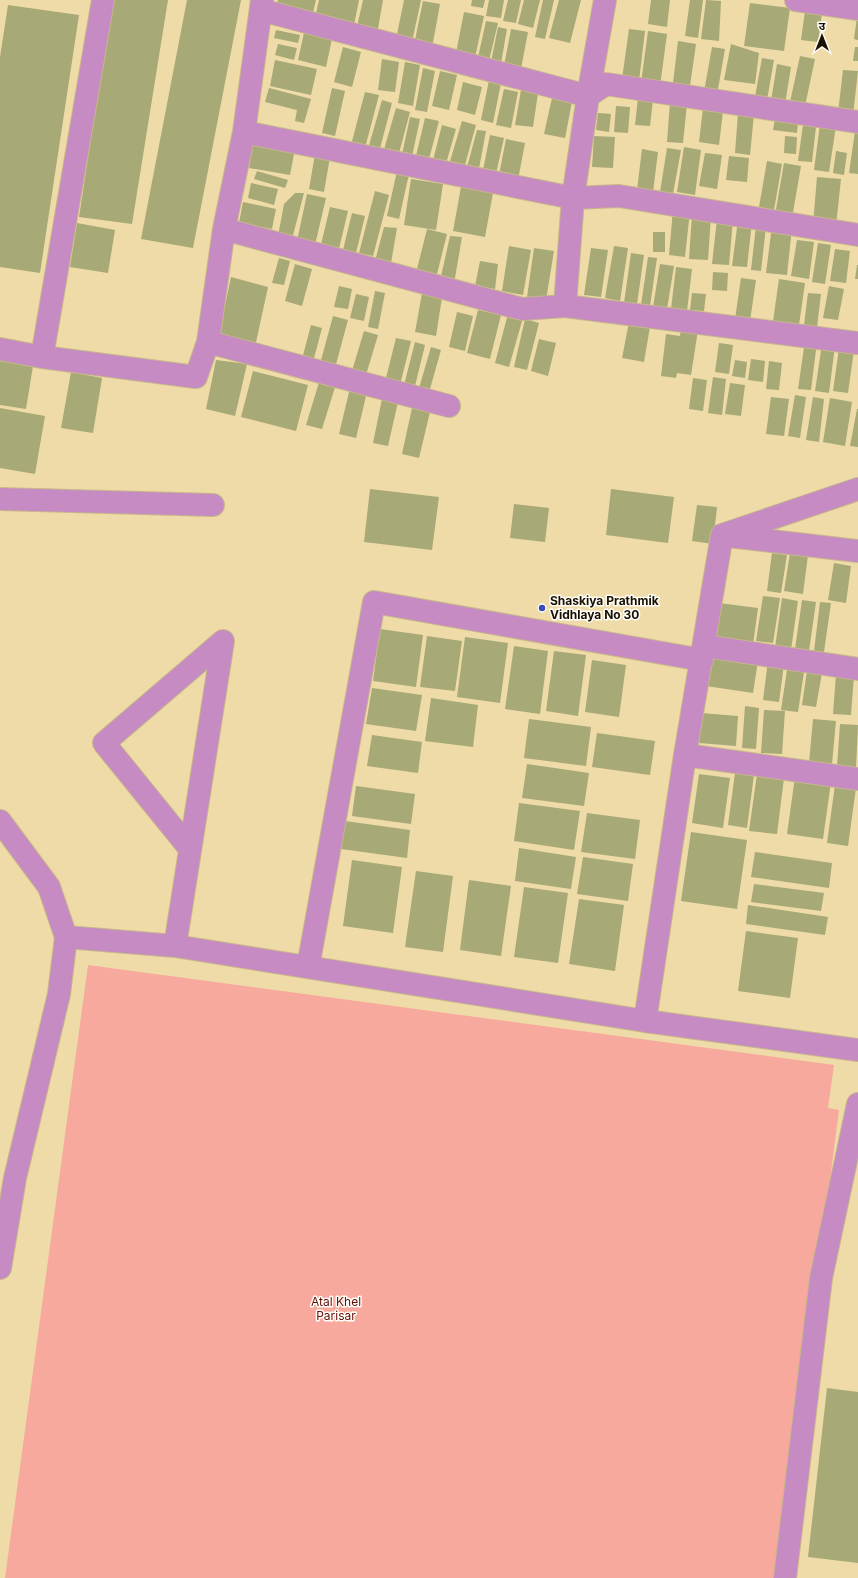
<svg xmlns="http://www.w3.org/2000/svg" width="858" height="1578" viewBox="0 0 858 1578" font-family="Inter,'Noto Sans Devanagari',sans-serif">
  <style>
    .green { fill: #f7a99d }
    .building { fill: #a7a976 }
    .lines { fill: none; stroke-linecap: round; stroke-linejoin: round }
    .minor-casing { stroke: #c7b78a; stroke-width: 24 }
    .minor { stroke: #c68bc2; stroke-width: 22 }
    .poi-dot { fill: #354dbe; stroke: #fffdf8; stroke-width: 1.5 }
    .labels { text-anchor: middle; stroke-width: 3; stroke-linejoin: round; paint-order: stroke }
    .poi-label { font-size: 12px; font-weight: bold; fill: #181101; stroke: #fffdf8; text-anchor: start }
    .park-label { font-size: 12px; fill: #620d07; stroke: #fffdf8 }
  </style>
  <rect width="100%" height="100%" fill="#eedba8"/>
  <path class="green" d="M88,965L834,1065L828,1108L839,1110L779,1578H5Z"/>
  <path class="building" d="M112,0H168L132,224L79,217Z
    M187,0H241L193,248L141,239Z
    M278,0H316L312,17L276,9Z
    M319,0H359L354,25L315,17Z
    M363,0H383L377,34L356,31Z
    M404,0H421L412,42L396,39Z
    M472,0H485L483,8L471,6Z
    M489,0H504L501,18L486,16Z
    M508,0H521L516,23L503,21Z
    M524,0H540L533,28L518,24Z
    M543,0H554L545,39L535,37Z
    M559,0H581L570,43L549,38Z
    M651,0H670L667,27L648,24Z
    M690,0H703L698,38L685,36Z
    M706,0L721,1L719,41L701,39Z
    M423,1L440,4L432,48L414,45Z
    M750,3L790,8L784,51L744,46Z
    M8,5L79,15L40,273L0,267V57Z
    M805,11L822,13L818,42L801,40Z
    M464,12L484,16L474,62L455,58Z
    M857,17H858V40L854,39Z
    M486,21L498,23L488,65L477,62Z
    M498,27L507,29L500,69L490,67Z
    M511,29L528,32L520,74L503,71Z
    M629,29L645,31L639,81L622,79Z
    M276,30L300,35L298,43L274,38Z
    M648,31L667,34L660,86L641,83Z
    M304,33L332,39L326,67L298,60Z
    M678,41L696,44L690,86L673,83Z
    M278,44L297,48L294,60L275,55Z
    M731,44L759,53L755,84L724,80Z
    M343,47L361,52L352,87L334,82Z
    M712,47L725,49L717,95L704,92Z
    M855,47H858V61H853Z
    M800,56L815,59L805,106L790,102Z
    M762,58L774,60L767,100L755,97Z
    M382,59L399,62L395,92L378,90Z
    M275,60L317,69L311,95L270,86Z
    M405,62L420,65L413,106L398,103Z
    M777,64L791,67L785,104L771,101Z
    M423,68L435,71L427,112L415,110Z
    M843,70L858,71L853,115L838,113Z
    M440,71L457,75L449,110L432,106Z
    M489,80L501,83L493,123L481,120Z
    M463,82L482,87L475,115L457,110Z
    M269,88L311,99L304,123L295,121L297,110L265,102Z
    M332,88L345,91L335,136L322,133Z
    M504,89L518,92L511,128L496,125Z
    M521,90L538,93L533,127L515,125Z
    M365,92L379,95L365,148L351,145Z
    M552,98L572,102L565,138L544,134Z
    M638,98L653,100L650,126L635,125Z
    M382,100L392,103L379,152L368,149Z
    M670,102L687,104L683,143L667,142Z
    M616,106L630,107L628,133L614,132Z
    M396,108L410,112L398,157L383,153Z
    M703,108L723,111L719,145L699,142Z
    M598,113L611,114L609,132L596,130Z
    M738,113L754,114L750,155L735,153Z
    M410,117L420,119L411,161L401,159Z
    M425,118L439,121L428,163L415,160Z
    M775,119L798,122L797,133L773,130Z
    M462,121L476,125L463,172L448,168Z
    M820,124L836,126L829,172L814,170Z
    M442,125L456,129L445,167L432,164Z
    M803,125L816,127L812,162L798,161Z
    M477,130L486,131L478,174L466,171Z
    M855,131H858V174L849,173Z
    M490,135L504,138L495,178L482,175Z
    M594,136L615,137L613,168L592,167Z
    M785,136L797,137L796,154L784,153Z
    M506,139L525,143L517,185L498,180Z
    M253,142L295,149L290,175L249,168Z
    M684,147L701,150L695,195L677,192Z
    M667,148L681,150L673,194L660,192Z
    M642,149L658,152L653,192L637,190Z
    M836,151L847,153L844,175L833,173Z
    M705,153L722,155L717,189L699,186Z
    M315,154L330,157L324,192L309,189Z
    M729,156L749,158L747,182L726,180Z
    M767,161L782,164L774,210L759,207Z
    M784,163L801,166L792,218L775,215Z
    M257,171L288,180L285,188L254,179Z
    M397,171L409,174L399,219L387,216Z
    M817,177L841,179L836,226L813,224Z
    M411,179L443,184L436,230L404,225Z
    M251,183L278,189L274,205L248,198Z
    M461,187L493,193L485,237L453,231Z
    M375,191L389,195L373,256L359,253Z
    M295,193H304L292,239L278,236L284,204Z
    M307,194L326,198L315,245L297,241Z
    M243,202L276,209L272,229L239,223Z
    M330,207L348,211L338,253L320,249Z
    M673,209L690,211L685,257L669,255Z
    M352,213L365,216L355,257L342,254Z
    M692,215L711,216L708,260L689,259Z
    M717,219L733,220L729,265L712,264Z
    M738,220L752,222L747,267L732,266Z
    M77,223L115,230L108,273L70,267Z
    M756,226L766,227L761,271L751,270Z
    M772,226L792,228L787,275L766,273Z
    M384,227L397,228L390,269L374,265Z
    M427,229L447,234L436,278L416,273Z
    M653,232H665V252H653Z
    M450,236L462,237L454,284L440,281Z
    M797,240L814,242L809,279L791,276Z
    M818,243L831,245L825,284L812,282Z
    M509,246L531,250L523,295L502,291Z
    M614,246L628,248L620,301L605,298Z
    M534,248L554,251L546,300L527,297Z
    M591,248L608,250L601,297L584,295Z
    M835,249L850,251L846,283L830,281Z
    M631,253L644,255L637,304L624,303Z
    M648,257L657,258L650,306L641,305Z
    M279,258L290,261L284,285L272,283Z
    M480,261L498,264L495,289L475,286Z
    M295,264L312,269L302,306L285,301Z
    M660,264L674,266L667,309L653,307Z
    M857,265H858V279H855Z
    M676,267L692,269L687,311L671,309Z
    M713,272L728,273L727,291L712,290Z
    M231,277L268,287L255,347L218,339Z
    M741,278L756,280L750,321L735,319Z
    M779,279L805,283L798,332L772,328Z
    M339,286L352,289L348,309L334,307Z
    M829,286L844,289L838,320L823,318Z
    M423,288L443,291L436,336L415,332Z
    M375,291L385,293L378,329L368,327Z
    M692,293L706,294L704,311L690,310Z
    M808,293L821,294L817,327L804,325Z
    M356,294L369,297L364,321L350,318Z
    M478,310L501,315L490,359L467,353Z
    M509,310L524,314L509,367L495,363Z
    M457,312L473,316L465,351L449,347Z
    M333,316L348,320L335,368L320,364Z
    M630,317L651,321L644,362L622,358Z
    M525,319L539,323L527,370L514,367Z
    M311,325L322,328L313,362L302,359Z
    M681,328L698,330L691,375L677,373L676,378L661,376L666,334L680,336Z
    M364,331L378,335L366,375L352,371Z
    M396,338L411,341L400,385L385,382Z
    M539,339L556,343L548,376L531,371Z
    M805,341L817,342L811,390L798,389Z
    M415,342L425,345L415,386L404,385Z
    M719,343L733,345L729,374L715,372Z
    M822,344L835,346L829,393L815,391Z
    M431,347L441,350L428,396L417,395Z
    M839,348L854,350L848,393L833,391Z
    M751,359L765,361L763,382L748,380Z
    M216,360L247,364L235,416L206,409Z
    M735,360L747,362L745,378L732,376Z
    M0,361L33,366L26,409L0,405Z
    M769,361L782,363L779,390L766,389Z
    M253,371L308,385L296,431L241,417Z
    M71,372L102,378L93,433L61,428Z
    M713,377L726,379L722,415L708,413Z
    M693,378L707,380L703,411L689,409Z
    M320,379L336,384L322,429L306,425Z
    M730,383L745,385L741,416L725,414Z
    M350,388L367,392L356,438L339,434Z
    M795,395L806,397L800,438L788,436Z
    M771,397L789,399L784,436L766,434Z
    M813,397L824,399L819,442L806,440Z
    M830,398L852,402L845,446L823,442Z
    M382,399L398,402L388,446L373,443Z
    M0,408L45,416L35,474L0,468Z
    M412,408L430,412L419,458L402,454Z
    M857,409H858V447L850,446Z
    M370,489L439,497L432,550L364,542Z
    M611,489L674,497L668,543L606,535Z
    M514,504L549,508L545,542L510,538Z
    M697,505L717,507L713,544L692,541Z
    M772,553L787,555L781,593L767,591Z
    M790,553L808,555L803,594L784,591Z
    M834,563L851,566L846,603L828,600Z
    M763,596L780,598L773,643L756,641Z
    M782,598L798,601L791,650L775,648Z
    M802,600L816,602L809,651L795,649Z
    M820,602L831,603L824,652L814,651Z
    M719,603L758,608L753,645L714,639Z
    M380,629L423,635L416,687L373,681Z
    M427,636L462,641L455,691L420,687Z
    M465,637L508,643L500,703L457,697Z
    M514,646L548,651L540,714L505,709Z
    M554,651L586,655L578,716L546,711Z
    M710,654L758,661L753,693L706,686Z
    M592,660L626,665L619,717L585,712Z
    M768,661L784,664L779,702L763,700Z
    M787,670L804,672L798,712L781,710Z
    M807,671L822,673L816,707L802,705Z
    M836,674L854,675L851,715L833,714Z
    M372,688L422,695L416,731L366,724Z
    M431,698L478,705L473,747L425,741Z
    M745,706L759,708L756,749L742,748Z
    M764,710L785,711L782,754L761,753Z
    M701,713L738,716L736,746L699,743Z
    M529,719L591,727L586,766L524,758Z
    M813,719L836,721L832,764L809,763Z
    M840,724L858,725L856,768L837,767Z
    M597,733L655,741L650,775L592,767Z
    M372,735L422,742L418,773L367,766Z
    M527,764L589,773L584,806L522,798Z
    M735,773L754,775L747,828L728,825Z
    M699,774L730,778L723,828L692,823Z
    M757,774L784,778L777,834L749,831Z
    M795,777L831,782L823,839L787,834Z
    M835,785L856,788L848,846L827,843Z
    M356,786L415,794L411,824L352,816Z
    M519,803L580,811L574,850L514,841Z
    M587,813L640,820L635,859L581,852Z
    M345,821L410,830L407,858L341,849Z
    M691,832L747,840L737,909L681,901Z
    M519,848L576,857L571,889L515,881Z
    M755,852L832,863L829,888L751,877Z
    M583,857L633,864L628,901L577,894Z
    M352,860L402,867L393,933L343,926Z
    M416,871L453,876L443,952L405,947Z
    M469,880L511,886L501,956L460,950Z
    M754,884L824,893L821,911L751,902Z
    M524,887L568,893L558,963L514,957Z
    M579,899L624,905L615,971L569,964Z
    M748,905L828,917L825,935L746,924Z
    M746,931L798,938L790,998L738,991Z
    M827,1388L858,1392V1563L808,1557Z"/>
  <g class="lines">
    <g class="minor-casing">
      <path id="minor" d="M796,0L858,9
        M261,10L588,96L606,84L858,122
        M244,132L573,198L619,196L858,235
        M224,229L522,309L565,306L858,343
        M565,306L573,198L588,96L605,0
        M208,342L449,406
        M0,349L42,357L196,377L208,342L224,229L244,132L262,0
        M42,357L103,0
        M0,499L213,505
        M728,536L858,551
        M705,646L858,669
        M685,755L858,779
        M0,821L49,887L66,937L59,994L15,1178L0,1268
        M66,937L175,946L645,1021L858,1050
        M175,946L223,641L104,743L190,849
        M308,967L374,602L702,660
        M645,1021L685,755L722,535L858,489
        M785,1578L821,1278L858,1104"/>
    </g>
    <use href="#minor" class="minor"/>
  </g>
  <circle class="poi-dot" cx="542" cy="608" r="4"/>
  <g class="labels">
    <g class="poi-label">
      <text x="550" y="605">Shaskiya Prathmik<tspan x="550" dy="14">Vidhlaya No 30</tspan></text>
    </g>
    <g class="park-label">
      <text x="336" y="1306">Atal Khel<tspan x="336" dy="14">Parisar</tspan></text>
    </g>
  </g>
  <g transform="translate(822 36)" stroke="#fffdf8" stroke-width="3" paint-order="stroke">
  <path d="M0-3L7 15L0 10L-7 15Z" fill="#181101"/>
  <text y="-6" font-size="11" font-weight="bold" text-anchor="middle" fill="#181101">उ</text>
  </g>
</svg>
